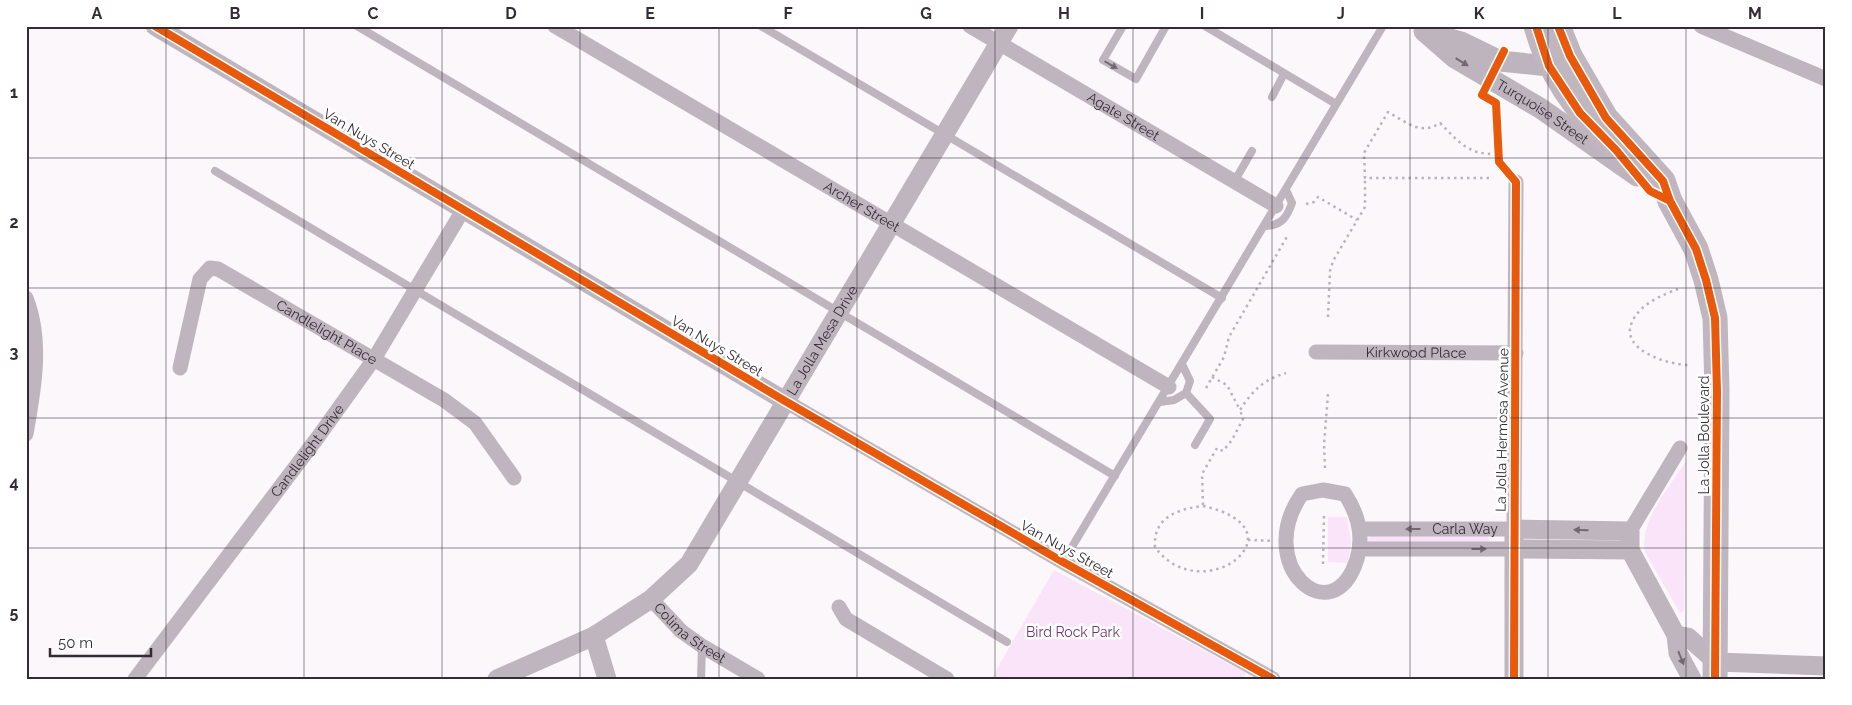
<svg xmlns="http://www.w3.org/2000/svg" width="1852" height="705" viewBox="0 0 1852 705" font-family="Raleway,sans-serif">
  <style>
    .green { fill: #f9e4f9 }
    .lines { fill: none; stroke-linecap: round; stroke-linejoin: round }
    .path { stroke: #bbb3bb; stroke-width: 2.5; stroke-dasharray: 2.5 4; stroke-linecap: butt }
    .service { stroke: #bfb5bf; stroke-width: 8 }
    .minor { stroke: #bfb5bf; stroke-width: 15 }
    .tertiary { stroke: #bfb5bf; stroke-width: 19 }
    .secondary { stroke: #beb4be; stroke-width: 21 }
    .primary { stroke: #c0b6c0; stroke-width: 25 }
    .cycleway-casing { stroke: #fff; stroke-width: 11 }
    .cycleway { stroke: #e8590c; stroke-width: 8 }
    .oneway { fill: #726972 }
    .oneway2 { fill: #726a72 }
    .grid { fill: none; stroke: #332c33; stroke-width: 1; stroke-opacity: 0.55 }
    .labels { text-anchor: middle; stroke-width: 5; stroke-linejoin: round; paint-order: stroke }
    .street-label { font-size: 14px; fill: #332c33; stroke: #fff }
    .park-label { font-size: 14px; fill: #6f3572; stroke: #fff }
    .neatline { fill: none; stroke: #332c33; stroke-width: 2 }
    .grid-label { font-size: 16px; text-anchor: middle; font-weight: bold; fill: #332c33 }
  </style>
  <rect width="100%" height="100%" fill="#fbf7fb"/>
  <path class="green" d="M1686,461L1684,611L1680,613L1645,552C1639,520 1670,487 1686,461Z
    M1328,517H1347L1351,542L1348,563L1328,562Z
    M1489,535V543H1368L1367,540L1370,536Z
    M1054,570L1246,673L1243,679H991Z"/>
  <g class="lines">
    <path class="path" d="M1496,103L1499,162L1507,171
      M1489,178H1365L1364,153L1388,112C1406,122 1421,136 1440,123C1460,143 1468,155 1498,154
      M1306,204L1314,202L1318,197L1357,220
      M1678,289C1662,295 1640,304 1632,322C1619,350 1669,365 1688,365
      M1328,317L1330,271L1333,261L1365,207V178
      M1212,377L1227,385L1240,410C1253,390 1263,380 1286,373
      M1206,388L1224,357L1229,337L1288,235
      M1325,468L1324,445L1328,394
      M1203,505L1202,474L1217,448L1223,451L1232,440L1243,419L1240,410
      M1203,506C1308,529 1202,612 1155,547C1153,517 1178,509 1203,506Z
      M1248,540L1274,541
      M1323,564L1324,515"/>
    <path class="service" d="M357,26L1115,476
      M761,26L1222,298
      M1123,26L1103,60L1136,79L1166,26
      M1205,26L1336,104
      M1272,97L1284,74
      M215,171L1007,642
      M1234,182L1252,151
      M1266,226C1282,225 1287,217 1292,203L1286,190
      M1186,393L1210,419L1195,445
      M1160,402L1174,400L1186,393L1190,381L1182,364
      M1063,562L1383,26
      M701,679L702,646"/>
    <g class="minor">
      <path id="s1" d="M555,26L1169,387"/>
      <path id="s2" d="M970,26L1276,206"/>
      <path d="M1701,26L1826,79"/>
      <path d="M26,298C43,341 34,389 26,434"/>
      <path id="s3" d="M1316,352L1516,353"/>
      <path id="s4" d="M180,368L200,279L210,268L218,269L444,400L475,423L514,478"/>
      <path d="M785,401L1063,562L1273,679"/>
      <path d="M1323,490L1345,494C1358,514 1364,536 1357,559C1333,636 1252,565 1302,494Z"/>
      <path id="s5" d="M1360,529H1514L1516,182"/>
      <path d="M1630,531L1680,448"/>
      <path d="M1360,549H1514"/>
      <path id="s6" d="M651,599L681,631L702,646L758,679"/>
      <path d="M839,607L846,619L947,679"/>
      <path id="s7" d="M135,679L318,437L374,359L463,210"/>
    </g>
    <g class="tertiary">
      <path d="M155,26L785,401"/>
      <path d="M1514,549L1630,550"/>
      <path d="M1676,635L1688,637L1716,662L1826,666"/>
      <path d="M594,636L607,679"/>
      <path id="s8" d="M497,679L594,636L651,599L689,564L1009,26"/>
      <path d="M1514,679V529L1630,531V550L1676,635L1678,653L1692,679"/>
    </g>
    <g class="secondary">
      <path id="s9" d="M1424,31L1455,58L1540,108L1637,176"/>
      <path d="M1430,33L1461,42L1500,61L1549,66L1564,73"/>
    </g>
    <path class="primary" d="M1536,26C1549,74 1576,110 1611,145
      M1558,26L1570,56L1606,118L1663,181L1670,201L1696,249L1706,280L1715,318L1717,391L1715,679"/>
    <g class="cycleway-casing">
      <path id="cycleway" d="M155,26L785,401L1063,562L1273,679
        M1536,26L1549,66L1580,113L1616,150L1650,191L1670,201
        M1558,26L1570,56L1606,118L1663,181L1670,201L1696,249L1706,280L1715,318L1717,391L1715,679
        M1504,51L1482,95L1496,103L1499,162L1516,182L1514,679"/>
    </g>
    <use href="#cycleway" class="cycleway"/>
  </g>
  <defs><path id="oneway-solid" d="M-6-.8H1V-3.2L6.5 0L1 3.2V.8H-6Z" transform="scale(1.25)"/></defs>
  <use class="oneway" href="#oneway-solid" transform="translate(1462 62) rotate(31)"/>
  <g class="oneway2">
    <use href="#oneway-solid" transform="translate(1111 65) rotate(30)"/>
    <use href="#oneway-solid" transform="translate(1413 529) rotate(180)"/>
    <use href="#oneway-solid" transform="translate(1581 530) rotate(-179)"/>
    <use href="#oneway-solid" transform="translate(1479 549)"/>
    <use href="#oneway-solid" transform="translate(1681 658) rotate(68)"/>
  </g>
  <path class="grid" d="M166,26V679M304,26V679M442,26V679M580,26V679M719,26V679M857,26V679M995,26V679M1133,26V679M1272,26V679M1410,26V679M1548,26V679M1686,26V679M26,158H1826M26,288H1826M26,418H1826M26,548H1826"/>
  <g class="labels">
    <g class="street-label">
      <text dy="5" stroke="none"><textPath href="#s9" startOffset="144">Turquoise Street</textPath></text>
      <text dy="5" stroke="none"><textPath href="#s2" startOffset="178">Agate Street</textPath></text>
      <text transform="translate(369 139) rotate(31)" y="5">Van Nuys Street</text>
      <text dy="5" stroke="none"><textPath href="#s1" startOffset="356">Archer Street</textPath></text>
      <text dy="5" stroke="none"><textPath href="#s4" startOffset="240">Candlelight Place</textPath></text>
      <text dy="5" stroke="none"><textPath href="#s8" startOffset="486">La Jolla Mesa Drive</textPath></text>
      <text transform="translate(717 346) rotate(31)" y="5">Van Nuys Street</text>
      <text dy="5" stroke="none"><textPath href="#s3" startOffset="100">Kirkwood Place</textPath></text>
      <text transform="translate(1502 430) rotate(-89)" y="5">La Jolla Hermosa Avenue</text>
      <text transform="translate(1704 435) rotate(-90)" y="5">La Jolla Boulevard</text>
      <text dy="5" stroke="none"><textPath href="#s7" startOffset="286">Candlelight Drive</textPath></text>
      <text dy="5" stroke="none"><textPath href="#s5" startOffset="105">Carla Way</textPath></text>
      <text transform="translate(1067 549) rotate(29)" y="5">Van Nuys Street</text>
      <text dy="5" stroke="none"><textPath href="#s6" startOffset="52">Colima Street</textPath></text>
    </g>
    <g class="park-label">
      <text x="1073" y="637">Bird Rock Park</text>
    </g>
  </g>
  <rect width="1852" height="705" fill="none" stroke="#ffffff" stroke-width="55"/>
  <path d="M50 648v8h101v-8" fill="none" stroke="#332c33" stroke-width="2.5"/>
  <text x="58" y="648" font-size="15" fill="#332c33" stroke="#ffffff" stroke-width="4" paint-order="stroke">50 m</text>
  <rect x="28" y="28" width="1796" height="650" class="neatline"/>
  <g class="grid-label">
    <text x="97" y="19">A</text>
    <text x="235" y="19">B</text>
    <text x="373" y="19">C</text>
    <text x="511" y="19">D</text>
    <text x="650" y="19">E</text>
    <text x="788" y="19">F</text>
    <text x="926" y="19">G</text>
    <text x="1064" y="19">H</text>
    <text x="1202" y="19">I</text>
    <text x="1341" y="19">J</text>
    <text x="1479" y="19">K</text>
    <text x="1617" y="19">L</text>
    <text x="1755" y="19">M</text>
    <text x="14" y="98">1</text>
    <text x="14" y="228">2</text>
    <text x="14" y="358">3</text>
    <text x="14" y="488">4</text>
    <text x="14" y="618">5</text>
  </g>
</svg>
